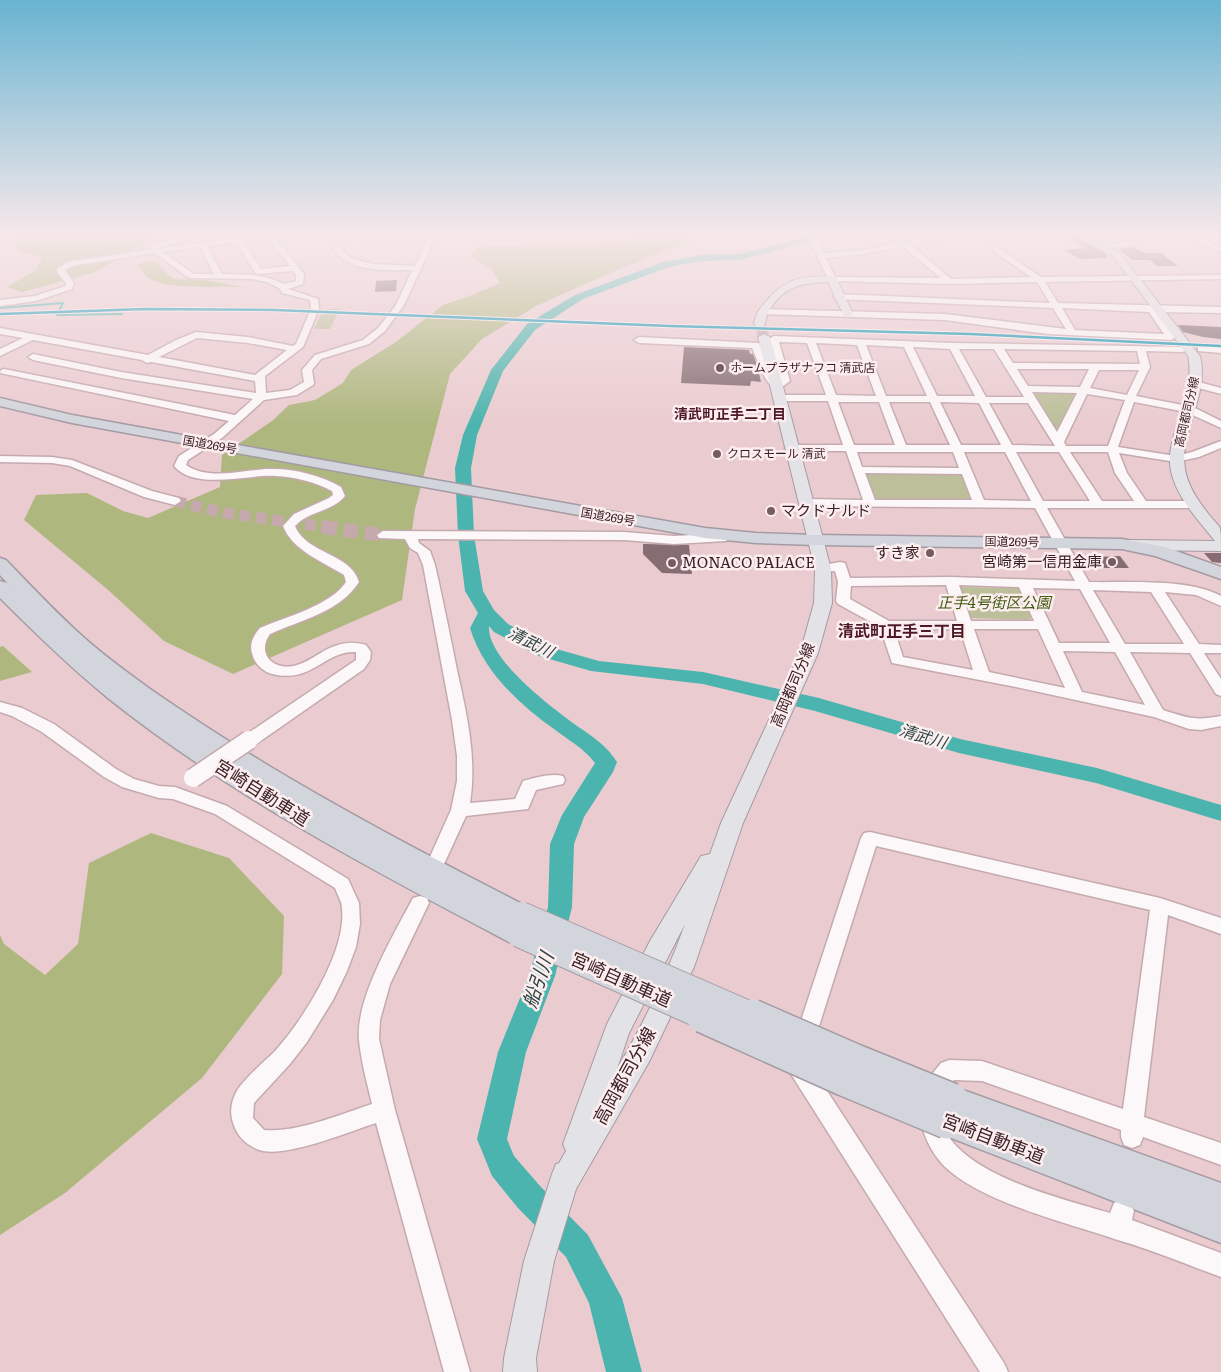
<svg xmlns="http://www.w3.org/2000/svg" width="1221" height="1372" viewBox="0 0 1221 1372" font-family="Literata,'Noto Sans JP',serif">
  <style>
    .green { fill: #bcbf99 }
    .forest { fill: #aeb77e }
    .lines { fill: none; stroke-linecap: round; stroke-linejoin: round }
    .stream { stroke: #4cb4ae; stroke-width: 2 }
    .river { fill: #4cb4ae; fill-rule: evenodd }
    .building { fill: #856d72 }
    .minor-tunnel-far1 { stroke: #c6a9ad; stroke-width: 11; stroke-dasharray: 11 5.5; stroke-linecap: butt }
    .minor-tunnel { stroke: #c6a9ad; stroke-width: 14; stroke-dasharray: 14 7; stroke-linecap: butt }
    .major-tunnel { stroke: #c6a9ad; stroke-width: 11; stroke-dasharray: 11 5; stroke-linecap: butt }
    .minor-casing { stroke: #c4aaae; stroke-width: 3 }
    .major-casing { stroke: #a49aa3; stroke-width: 2 }
    .highway-casing { stroke: #a49aa3; stroke-width: 3 }
    .minor { fill: #fcf7f8; fill-rule: evenodd }
    .major { fill: #e3e3e7; fill-rule: evenodd }
    .highway { fill: #d3d5dc; fill-rule: evenodd }
    .minor-bridge-far1-casing { stroke: #c4aaae; stroke-width: 16; stroke-linecap: butt }
    .minor-bridge-casing { stroke: #c4aaae; stroke-width: 21; stroke-linecap: butt }
    .highway-bridge-far1-casing { stroke: #a49aa3; stroke-width: 28; stroke-linecap: butt }
    .highway-bridge-casing { stroke: #a49aa3; stroke-width: 36; stroke-linecap: butt }
    .minor-bridge-far1 { stroke: #fcf7f8; stroke-width: 14 }
    .minor-bridge { stroke: #fcf7f8; stroke-width: 18 }
    .highway-bridge-far1 { stroke: #d3d5dc; stroke-width: 26 }
    .highway-bridge { stroke: #d3d5dc; stroke-width: 33 }
    .rail-1-casing { stroke: #fcedef; stroke-width: 4.5 }
    .rail-1 { stroke: #0894b4; stroke-width: 2.5 }
    .poi-dot { fill: #765b60; stroke: #fcedef; stroke-width: 2 }
    .labels { text-anchor: middle; stroke-width: 5; stroke-linejoin: round; paint-order: stroke }
    .far-poi-label { font-size: 12px; fill: #381e23; stroke: #fcedef; text-anchor: start }
    .far-street-label { font-size: 12px; fill: #381e23; stroke: #fcedef }
    .far-neighbourhood-label { font-size: 14px; font-weight: bold; fill: #4e1926; stroke: #fcedef }
    .poi-label { font-size: 15px; fill: #381e23; stroke: #fcedef; text-anchor: start }
    .park-label { font-size: 15px; font-style: italic; fill: #415b11; stroke: #fcedef }
    .street-label { font-size: 15px; fill: #381e23; stroke: #fcedef }
    .neighbourhood-label { font-size: 16px; font-weight: bold; fill: #4e1926; stroke: #fcedef }
    .water-label { font-size: 16px; font-style: italic; fill: #294542; stroke: #fcedef }
    .near-street-label { font-size: 18px; fill: #381e23; stroke: #fcedef }
    .near-water-label { font-size: 19px; font-style: italic; fill: #294542; stroke: #fcedef }
  </style>
  <rect width="100%" height="100%" fill="#eaccd0"/>
  <path class="green" d="M330,309H340L330,329H314L323,310Z
    M1033,391L1078,392L1056,430Z
    M865,473L962,474L975,500H875Z
    M957,587L1019,588L1031,617L1029,620L972,618L968,617Z"/>
  <path class="forest" d="M17,233H164L95,272L22,292L7,287L36,270L42,257L22,252L5,241Z
    M638,233H708L610,273L536,306L482,339L450,374L415,509L402,600L233,674L164,641L107,589L24,520L36,495L87,493L123,511L148,518L220,487L222,455L272,421L289,405L315,400L343,383L351,370L396,342L443,305L470,296L500,283L491,269L470,256L477,248L496,246L620,243Z
    M149,261L156,262L167,274L175,279L204,280L244,287C221,286 170,290 150,279C145,276 141,270 137,265Z
    M3,646L32,672L0,681V647Z
    M151,833L229,858L284,916L282,974L202,1078L65,1193L0,1235V935L4,944L45,975L78,944L89,863Z"/>
  <g class="lines">
    <path class="stream" d="M0,308L63,303L57,315L122,314"/>
    <path class="river" d="M820,233H838L740,260L701,261L669,267L583,299L535,330L503,371L477,435L471,468L474,535L483,591L494,610L508,624L553,648L599,661L703,672L819,698L960,739L1097,768L1221,805V821L1096,783L959,753L815,711L703,684L591,671L539,656L494,632L489,626C487,657 543,700 565,717C584,732 604,741 617,762L613,772L584,817L574,844L572,907L555,976L526,1052L507,1139L514,1156L540,1186L588,1235L622,1298L642,1372H606L589,1303L566,1257L518,1208L492,1176L477,1139L498,1052L529,976L548,907L550,844L562,815L595,763C584,748 568,740 554,729C518,703 483,671 470,628L478,613L465,591L458,535L455,468L463,435L491,370L527,324L575,295L663,262L701,255L740,254Z"/>
  </g>
  <path class="building" d="M1077,238L1106,254L1107,258L1080,259L1063,250L1087,248L1069,239Z
    M1133,247L1145,253H1161L1178,266H1157L1150,260H1132L1119,249Z
    M397,280L396,291L375,292L376,281Z
    M1178,325L1221,327V339L1203,337L1183,332Z
    M684,347L749,350L750,354H753L757,365L761,382L751,381L750,386L681,383Z
    M643,544L689,545L692,574L662,573L643,554Z
    M1204,553H1221V563L1212,562Z
    M1120,556L1129,568H1103L1095,557Z"/>
  <g class="lines">
    <path class="minor-tunnel-far1" d="M175,501L224,513L332,528"/>
    <path class="minor-tunnel" d="M323,527L383,535"/>
    <path class="major-tunnel" d="M760,324L764,337"/>
    <g class="minor-casing">
      <path id="minor" d="M191,233H204L160,248L267,234L274,235L304,274L303,284L288,289L318,299L319,309L303,347L265,376L266,393L290,390L304,382L302,370L315,355L363,340L379,327L396,305L412,270C386,270 350,273 333,249L334,247L342,246L345,254L353,259L373,264L415,266L428,239L351,243L339,241L330,233H338L346,238L358,239L430,233H480L476,235L435,238L404,305L385,331L369,344L321,359L312,370L314,383L313,385L297,395L264,400L222,438L188,460L186,465C210,482 247,468 274,469C296,469 322,476 341,487L345,496C332,512 308,511 295,526C306,554 351,553 359,582C340,612 301,620 270,634C255,655 276,672 297,665C311,661 322,650 335,646C346,642 355,642 366,645L371,652L370,660L364,669L262,740L256,741L250,740L248,736L250,732L356,660V652C325,650 312,684 272,674C262,671 254,663 252,653C249,643 254,635 260,628C285,617 330,606 346,582L344,575C323,562 292,550 283,526L294,514L329,498L333,495L332,491C315,482 295,477 276,476C248,474 195,491 174,466L179,456L214,434L229,421L0,373L1,370L4,369L235,415L253,399L121,378L33,360L28,357L33,354L121,372L256,393L255,381L151,362L147,363L142,360L33,340L0,356V349L23,338L0,334V328L148,355L176,340L196,332L248,337L293,346L296,344L311,309L310,300L282,293L280,289L267,282L253,279L189,278L155,253L72,266L65,270L74,283L72,289L36,301L0,306V300L35,296L65,286L66,283L57,272V269L67,262L152,249V244ZM268,239L290,266L261,269L243,241ZM236,242L256,274L293,271L296,274V281L284,284C264,274 244,274 222,274L207,246ZM200,247L214,274H194L163,252ZM197,338L248,343L287,350L255,375L159,357Z
        M806,233H814L824,253L863,250L949,233H966L911,245L951,279L1031,277L989,248V244H992L1041,277L1221,275V279L1045,282L1058,303L1221,307V313L1158,312L1176,337L1171,340L1048,334L945,320L759,314L758,312L762,309L945,314L1066,329L1053,308L835,299L834,297L838,294L1050,303L1037,282L950,284L829,281ZM903,247L941,278L835,277L826,258L863,254ZM1062,308L1149,312L1164,334L1075,330Z
        M1126,233H1134L1139,239L1137,245L1104,249L1100,247L1104,245L1131,241Z
        M1180,233H1191L1221,247V252Z
        M774,336L953,343L1185,347V351L1182,352L1146,351L1150,367L1136,396L1193,407L1221,421V428L1186,412L1134,402L1118,447L1176,456L1192,452L1221,441V448L1199,457L1176,462L1119,453L1127,473L1146,501H1194L1198,502L1200,505L1198,508H1047L1089,582C1126,583 1188,578 1221,596V606L1196,595L1165,592L1199,644L1221,645V653H1204L1221,679V696L1216,694L1190,653L1130,652L1163,710C1188,718 1195,721 1221,716V726L1201,730L1189,729L1154,717L1016,687L892,663L880,627L838,604L836,601L838,582L835,571L818,572L816,569L818,566L840,562L845,563L850,578L951,577L1075,581L1035,508L802,506L800,503L806,499L863,500L846,451H791L785,448L791,445H843L828,401H781L776,398L781,395H826L807,343L779,342L790,381L778,390C764,385 758,360 752,348L639,343L634,340L639,337L759,343L779,381L780,380L769,339ZM816,343L857,345L876,396L836,395ZM866,345L904,347L927,396H886ZM913,347L950,349L975,396H937ZM959,349H994L1024,397H986ZM1004,349L1137,351L1140,364L1013,363ZM1017,369H1089L1080,387L1028,386ZM1099,370H1139L1127,395L1090,388ZM1032,392L1077,393L1057,432ZM1087,394L1125,400L1108,446H1066L1064,442ZM838,402H879L895,445H854ZM889,402H930L950,445H906ZM940,402L979,403L1001,445H961ZM989,403H1028L1055,446L1012,445ZM857,452H953L959,468L862,467ZM964,452H1005L1031,501L984,500ZM1016,452H1059L1090,501H1043ZM1070,452H1108L1115,473L1134,501H1102ZM865,473L962,474L972,500H875ZM946,585L957,621H889L850,599L851,586ZM959,585L1019,587L1034,621H971ZM1033,588L1080,589L1110,643H1059ZM1093,590L1151,592L1184,644H1125ZM894,629H960L973,670L903,657ZM974,629H1038L1065,688L989,672ZM1063,651L1115,652L1145,705L1082,692Z
        M1201,346L1221,347V353L1198,351V347Z
        M1195,381L1221,388V394L1191,386L1190,384Z
        M0,456L52,457L72,460L152,491L179,498L181,501L175,505L144,497L70,466L52,463L0,462Z
        M383,531L624,532L674,536L726,533L732,537L726,541L674,544L624,540L418,539L419,543L430,551L435,565C443,600 450,635 457,670C467,715 477,758 470,803L515,799L523,781C535,778 551,773 563,776L565,780L563,784L536,790L528,809L466,816L444,864L438,866L432,864L429,859L451,810L457,781V756L452,720L423,565L418,553L410,548L405,539L379,538L377,535Z
        M0,702L22,708L54,724L116,769L134,779L159,786L175,787L227,806L348,879L359,903L360,924L356,947L347,971L333,1000L307,1042L290,1064L254,1103L253,1118L264,1130C297,1133 341,1114 372,1104C367,1083 361,1061 359,1040C355,999 394,934 413,898L420,896L427,898L429,903L390,984L380,1020L379,1039L395,1110L470,1372H444L376,1123C348,1132 291,1156 263,1151C251,1148 240,1140 235,1128C229,1115 230,1102 238,1089C248,1075 263,1063 275,1051C303,1020 351,946 341,902C339,898 337,893 335,888L215,814L173,799L159,798L122,787L104,777L42,732L12,716L0,712Z
        M870,832L1160,898L1221,918V934L1168,915L1144,1117L1221,1143V1165L1143,1137L1140,1145L1132,1148L1124,1145L1121,1137V1130L982,1081L954,1080L938,1100L930,1103L922,1100L919,1093L922,1086L941,1063L949,1060L982,1061L1123,1109L1150,910L876,846L814,1042L811,1049L804,1051L797,1049L794,1042L861,838L864,833Z
        M797,1054L805,1057L1004,1363L1008,1372H980L789,1071L786,1064L789,1057Z
        M930,1106L938,1109C941,1117 942,1127 947,1134C974,1178 1063,1199 1110,1213L1114,1203L1122,1199L1130,1203L1134,1211L1132,1220L1221,1253V1277C1188,1265 1155,1251 1121,1241C1071,1224 982,1203 944,1166C930,1151 924,1136 919,1116L922,1109Z"/>
    </g>
    <g class="major-casing">
      <path id="major" d="M1072,233H1084L1119,252L1200,356C1210,395 1179,431 1185,469C1188,487 1199,502 1210,516C1213,520 1218,524 1220,528C1221,533 1221,544 1221,551L1130,550L1124,548L1122,545L1124,542L1130,540L1215,541C1195,516 1167,488 1170,454C1172,437 1179,421 1183,406C1188,390 1192,373 1188,356L1113,256Z
        M832,276L837,279L853,314L852,316H844L828,282C800,283 784,286 768,312C766,316 766,322 764,326H756L754,324C757,310 761,307 770,297C790,276 804,277 832,276Z
        M764,334L770,337L831,569L832,603L818,653L743,823L694,967L649,1062L576,1189L554,1261L536,1358L537,1372H503L504,1358L524,1261L552,1174L556,1164L559,1163L566,1151L563,1144L607,1024L650,941L701,856L710,854L721,823L800,653L814,603L815,569L758,337ZM685,924C667,975 644,1023 617,1069L629,1033Z"/>
    </g>
    <g class="highway-casing">
      <path id="highway" d="M0,398L72,415L204,439L705,528L756,533L815,535L1122,539L1165,547L1221,567V579L1155,556L1122,549L815,545L756,543L705,538L72,423L0,406Z
        M0,558L6,560C33,588 60,617 90,643C129,676 173,705 216,733C317,798 423,853 530,908L534,915L530,922L525,924L529,926L533,934L529,942L519,945L509,942C371,869 231,796 108,698C70,667 35,633 0,598V581L7,583L16,593L0,575Z
        M952,1086L1221,1183V1243L936,1132L931,1122L936,1112L941,1110L936,1100L941,1090Z"/>
    </g>
    <use href="#minor" class="minor"/>
    <use href="#major" class="major"/>
    <use href="#highway" class="highway"/>
    <g class="minor-bridge-far1-casing">
      <path id="minor-bridge-far1" d="M248,742L256,736"/>
    </g>
    <g class="minor-bridge-casing">
      <path id="minor-bridge" d="M193,778L249,740"/>
    </g>
    <g class="highway-bridge-far1-casing">
      <path id="highway-bridge-far1" d="M521,915L755,1017
        M519,934L705,1017"/>
    </g>
    <g class="highway-bridge-casing">
      <path id="highway-bridge" d="M703,1016L846,1080L947,1122
        M752,1016L853,1060L952,1100"/>
    </g>
    <use href="#minor-bridge-far1" class="minor-bridge-far1"/>
    <use href="#minor-bridge" class="minor-bridge"/>
    <use href="#highway-bridge-far1" class="highway-bridge-far1"/>
    <use href="#highway-bridge" class="highway-bridge"/>
    <g class="rail-1-casing">
      <path id="rail-1" d="M0,314L145,309L275,310L670,326L970,334L1221,346"/>
    </g>
    <use href="#rail-1" class="rail-1"/>
  </g>
  <linearGradient id="sky" x2="0" y2="1"><stop stop-color="#69b4d1"/><stop offset="0.55" stop-color="#f6e8ea"/><stop offset="1" stop-color="#f6e8ea" stop-opacity="0"/></linearGradient>
  <rect width="1221" height="425" fill="url(#sky)"/>
  <g class="poi-dot">
    <circle cx="720" cy="368" r="5"/>
    <circle cx="717" cy="454" r="5"/>
    <circle cx="771" cy="511" r="5"/>
    <circle cx="930" cy="553" r="5"/>
    <circle cx="1112" cy="562" r="5"/>
    <circle cx="672" cy="563" r="5"/>
  </g>
  <g class="labels">
    <g class="far-poi-label">
      <text x="730" y="372">ホームプラザナフコ 清武店</text>
      <text x="727" y="458">クロスモール 清武</text>
    </g>
    <g class="far-street-label">
      <text transform="translate(1187 412) rotate(-77)" y="4">高岡都司分線</text>
      <text transform="translate(210 445) rotate(10)" y="4">国道269号</text>
      <text transform="translate(608 517) rotate(10)" y="4">国道269号</text>
      <text transform="translate(1012 542) rotate(1)" y="4">国道269号</text>
    </g>
    <g class="far-neighbourhood-label">
      <text x="730" y="419">清武町正手二丁目</text>
    </g>
    <g class="poi-label">
      <text x="781" y="516">マクドナルド</text>
      <text x="920" y="558" text-anchor="end">すき家</text>
      <text x="1102" y="567" text-anchor="end">宮崎第一信用金庫</text>
      <text x="682" y="568">MONACO PALACE</text>
    </g>
    <g class="park-label">
      <text x="994" y="608">正手4号街区公園</text>
    </g>
    <g class="street-label">
      <text transform="translate(793 685) rotate(-67)" y="5">高岡都司分線</text>
    </g>
    <g class="neighbourhood-label">
      <text x="902" y="637">清武町正手三丁目</text>
    </g>
    <g class="water-label">
      <text transform="translate(531 642) rotate(26)" y="6">清武川</text>
      <text transform="translate(923 736) rotate(17)" y="6">清武川</text>
    </g>
    <g class="near-street-label">
      <text transform="translate(262 793) rotate(32)" y="6">宮崎自動車道</text>
      <text transform="translate(621 980) rotate(24)" y="6">宮崎自動車道</text>
      <text transform="translate(625 1076) rotate(-61)" y="6">高岡都司分線</text>
      <text transform="translate(993 1139) rotate(21)" y="6">宮崎自動車道</text>
    </g>
    <g class="near-water-label">
      <text transform="translate(538 980) rotate(-71)" y="7">船引川</text>
    </g>
  </g>
</svg>
